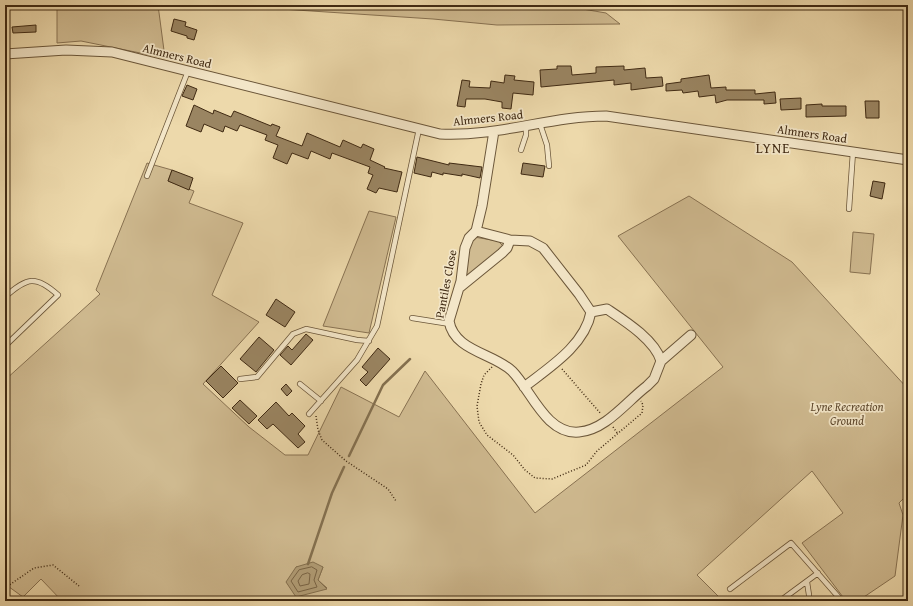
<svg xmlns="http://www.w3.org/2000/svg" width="913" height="606" viewBox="0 0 913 606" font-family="'Gentium Book Plus',serif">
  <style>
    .green { fill: #d0bb91; stroke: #887252; fill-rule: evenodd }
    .water { fill: #b29e77; stroke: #84704f }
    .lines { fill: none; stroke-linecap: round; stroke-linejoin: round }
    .shore { stroke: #796445; stroke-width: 1 }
    .stream { stroke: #84704f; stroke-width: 2.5 }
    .building { fill: #9a8562; stroke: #402a13 }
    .service-casing { stroke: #6b5639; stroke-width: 6 }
    .minor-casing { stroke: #6b5639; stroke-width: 11 }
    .path { stroke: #402a13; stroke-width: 1.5; stroke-dasharray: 1 2; stroke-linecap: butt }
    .service { stroke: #f3e6c8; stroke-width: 4.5 }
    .minor { stroke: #f3e6c8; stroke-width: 9 }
    .labels { text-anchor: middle; stroke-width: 3.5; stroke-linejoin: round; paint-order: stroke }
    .street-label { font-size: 12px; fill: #402a13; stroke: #f3e6c8 }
    .park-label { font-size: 12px; font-style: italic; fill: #5d472c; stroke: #f3e6c8 }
    .quarter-label { font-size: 14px; letter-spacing: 1px; fill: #402a13; stroke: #f3e6c8 }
  </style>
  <rect width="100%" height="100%" fill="#edd9ab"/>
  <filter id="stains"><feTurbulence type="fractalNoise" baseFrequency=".005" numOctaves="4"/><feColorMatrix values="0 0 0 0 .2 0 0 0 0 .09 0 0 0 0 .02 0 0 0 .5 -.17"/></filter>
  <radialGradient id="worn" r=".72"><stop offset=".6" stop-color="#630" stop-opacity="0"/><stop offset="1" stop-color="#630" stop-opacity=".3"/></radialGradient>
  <path class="green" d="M57,5H158L165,58L81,41L57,43Z
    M220,5H559L606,13L620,24L497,25L433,19Z
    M147,163L172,170L168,181L194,191L189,203L243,223L212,295L259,322L203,384L249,427L285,455H308L341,387L399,417L425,371L535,513L723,367L618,236L689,196L792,262L908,389V494L899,503L903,515L895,576L858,601H846L802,543L843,513L812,471L697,575L723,601H300L292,597L289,601H62L41,579L23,597L5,584V380L100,294L96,290ZM296,567H323L318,580L327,588Z
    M369,211L396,217L369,333L323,326Z
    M853,232L874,234L870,274L850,272Z
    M474,237L498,241L503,246L465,280L469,244Z"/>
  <path class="water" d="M313,562L323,567L318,580L327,589L296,597L286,582L296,567Z"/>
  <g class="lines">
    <path class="shore" d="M312,567L317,570L314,580L317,587L298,592L291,581L299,570Z
      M308,573L310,574L309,584L300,586L298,581L302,575Z"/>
    <path class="stream" d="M349,456L383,385L410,359
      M308,564L332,493L344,467"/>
  </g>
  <path class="building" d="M174,19L186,22L185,26L197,30L194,40L187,38V36L171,31Z
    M36,25V32L13,33L12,27Z
    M557,66H571L572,75L596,73V67L624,66V70L645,68L646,78L662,77L663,86L631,90V83L614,85V80L541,87L540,70L557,69Z
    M505,75L515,76L514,80L534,82L533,95L513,93L511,109L502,108V102L485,99H466L465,107L457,106L462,80L470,81L469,87L490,88L491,81L504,83Z
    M709,75L711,88L726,87V90H755V94L775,92L776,103L764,104V100H727L716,103L715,95L699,97L698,91L683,93L682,90L666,91V84L681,82V79Z
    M187,85L197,89L193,100L182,96Z
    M801,98V109L781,110L780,99Z
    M865,101H879V118H866Z
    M822,104V106H846V116L806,117V105Z
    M194,105L213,114L214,110L231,117L234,111L271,126L272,124L280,127L276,136L302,146L307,133L340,147L343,140L361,148L363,144L374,149L370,160L385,167L384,168L402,172L397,192L379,188L376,193L367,189L373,175L368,173L370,167L332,153L330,159L311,151L308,159L292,153L287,164L273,158L278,145L265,140L267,135L240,125L237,131L225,126L223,132L204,124L201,132L186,126Z
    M417,157L449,165V163L482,167L480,178L462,174V176L443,173V175L432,172L431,177L414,173Z
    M523,163L545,166L543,177L521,174Z
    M172,170L193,178L189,190L168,181Z
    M873,181L885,183L882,199L870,196Z
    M276,299L295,312L285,327L266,315Z
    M306,334L313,340L291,365L280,355L288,346L292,350Z
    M259,337L274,350L256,372L240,359Z
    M378,348L390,359L366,386L360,380L368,372L362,367Z
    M221,366L238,383L223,398L206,381Z
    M286,384L292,391L287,396L281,389Z
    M240,400L257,416L249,424L232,408Z
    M276,402L289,416L292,413L305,426L298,434L305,442L298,448L273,424L267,429L258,420Z"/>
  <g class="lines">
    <g class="service-casing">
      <path id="service" d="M540,124L547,145L549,166
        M521,150L526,135V126
        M147,176L188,71
        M849,209L853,152
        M5,297C27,277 36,275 58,295L5,346
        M412,318L450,324
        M240,379L257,377L293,334L306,329L357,340L369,341
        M300,384L321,401
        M309,414L357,360L377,326L419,129
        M807,582L809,595V601
        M730,589L791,543L842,601
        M780,601L818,573"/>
    </g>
    <g class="minor-casing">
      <path id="minor" d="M5,54L66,50L112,52L440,134C497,137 551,116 606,116L908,160
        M494,131L482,206L476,231L469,238L465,248L461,281L449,321C454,351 493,353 512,371C531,390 546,435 579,432C606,430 627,401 647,386L654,379L661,361C655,340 625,321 607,309L591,312
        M476,231L510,240L530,241L543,248L579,294L591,312C585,345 550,367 524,387
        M459,288L502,253L507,248L510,240
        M661,361L691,335"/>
    </g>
    <path class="path" d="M492,367L484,375L481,384L477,406L479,422L487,435L513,455L525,470L535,478L552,479L586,465L597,451L642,413L643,405L641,401
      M562,369L601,414
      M316,416L318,430L322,440L346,461L388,489L396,501
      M613,427L618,434
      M5,588L34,568L53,565L79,586"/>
    <use href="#service" class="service"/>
    <use href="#minor" class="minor"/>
  </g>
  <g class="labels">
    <g class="street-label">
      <text transform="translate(177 56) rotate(14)" y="4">Almners Road</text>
      <text transform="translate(488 118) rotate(-6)" y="4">Almners Road</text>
      <text transform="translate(812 134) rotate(8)" y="4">Almners Road</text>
      <text transform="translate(446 284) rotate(-79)" y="4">Pantiles Close</text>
    </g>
    <g class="park-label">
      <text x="847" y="411">Lyne Recreation<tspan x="847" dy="14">Ground</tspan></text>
    </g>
    <g class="quarter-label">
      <text x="773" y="153">LYNE</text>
    </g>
  </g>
  <rect width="913" height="606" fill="none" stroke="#edd9ab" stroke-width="20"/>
  <rect x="6" y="6" width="901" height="594" fill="none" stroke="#402a13" stroke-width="2"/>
  <rect x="10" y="10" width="893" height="586" fill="none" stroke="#402a13"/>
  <rect width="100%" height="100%" filter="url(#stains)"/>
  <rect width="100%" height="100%" fill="url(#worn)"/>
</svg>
